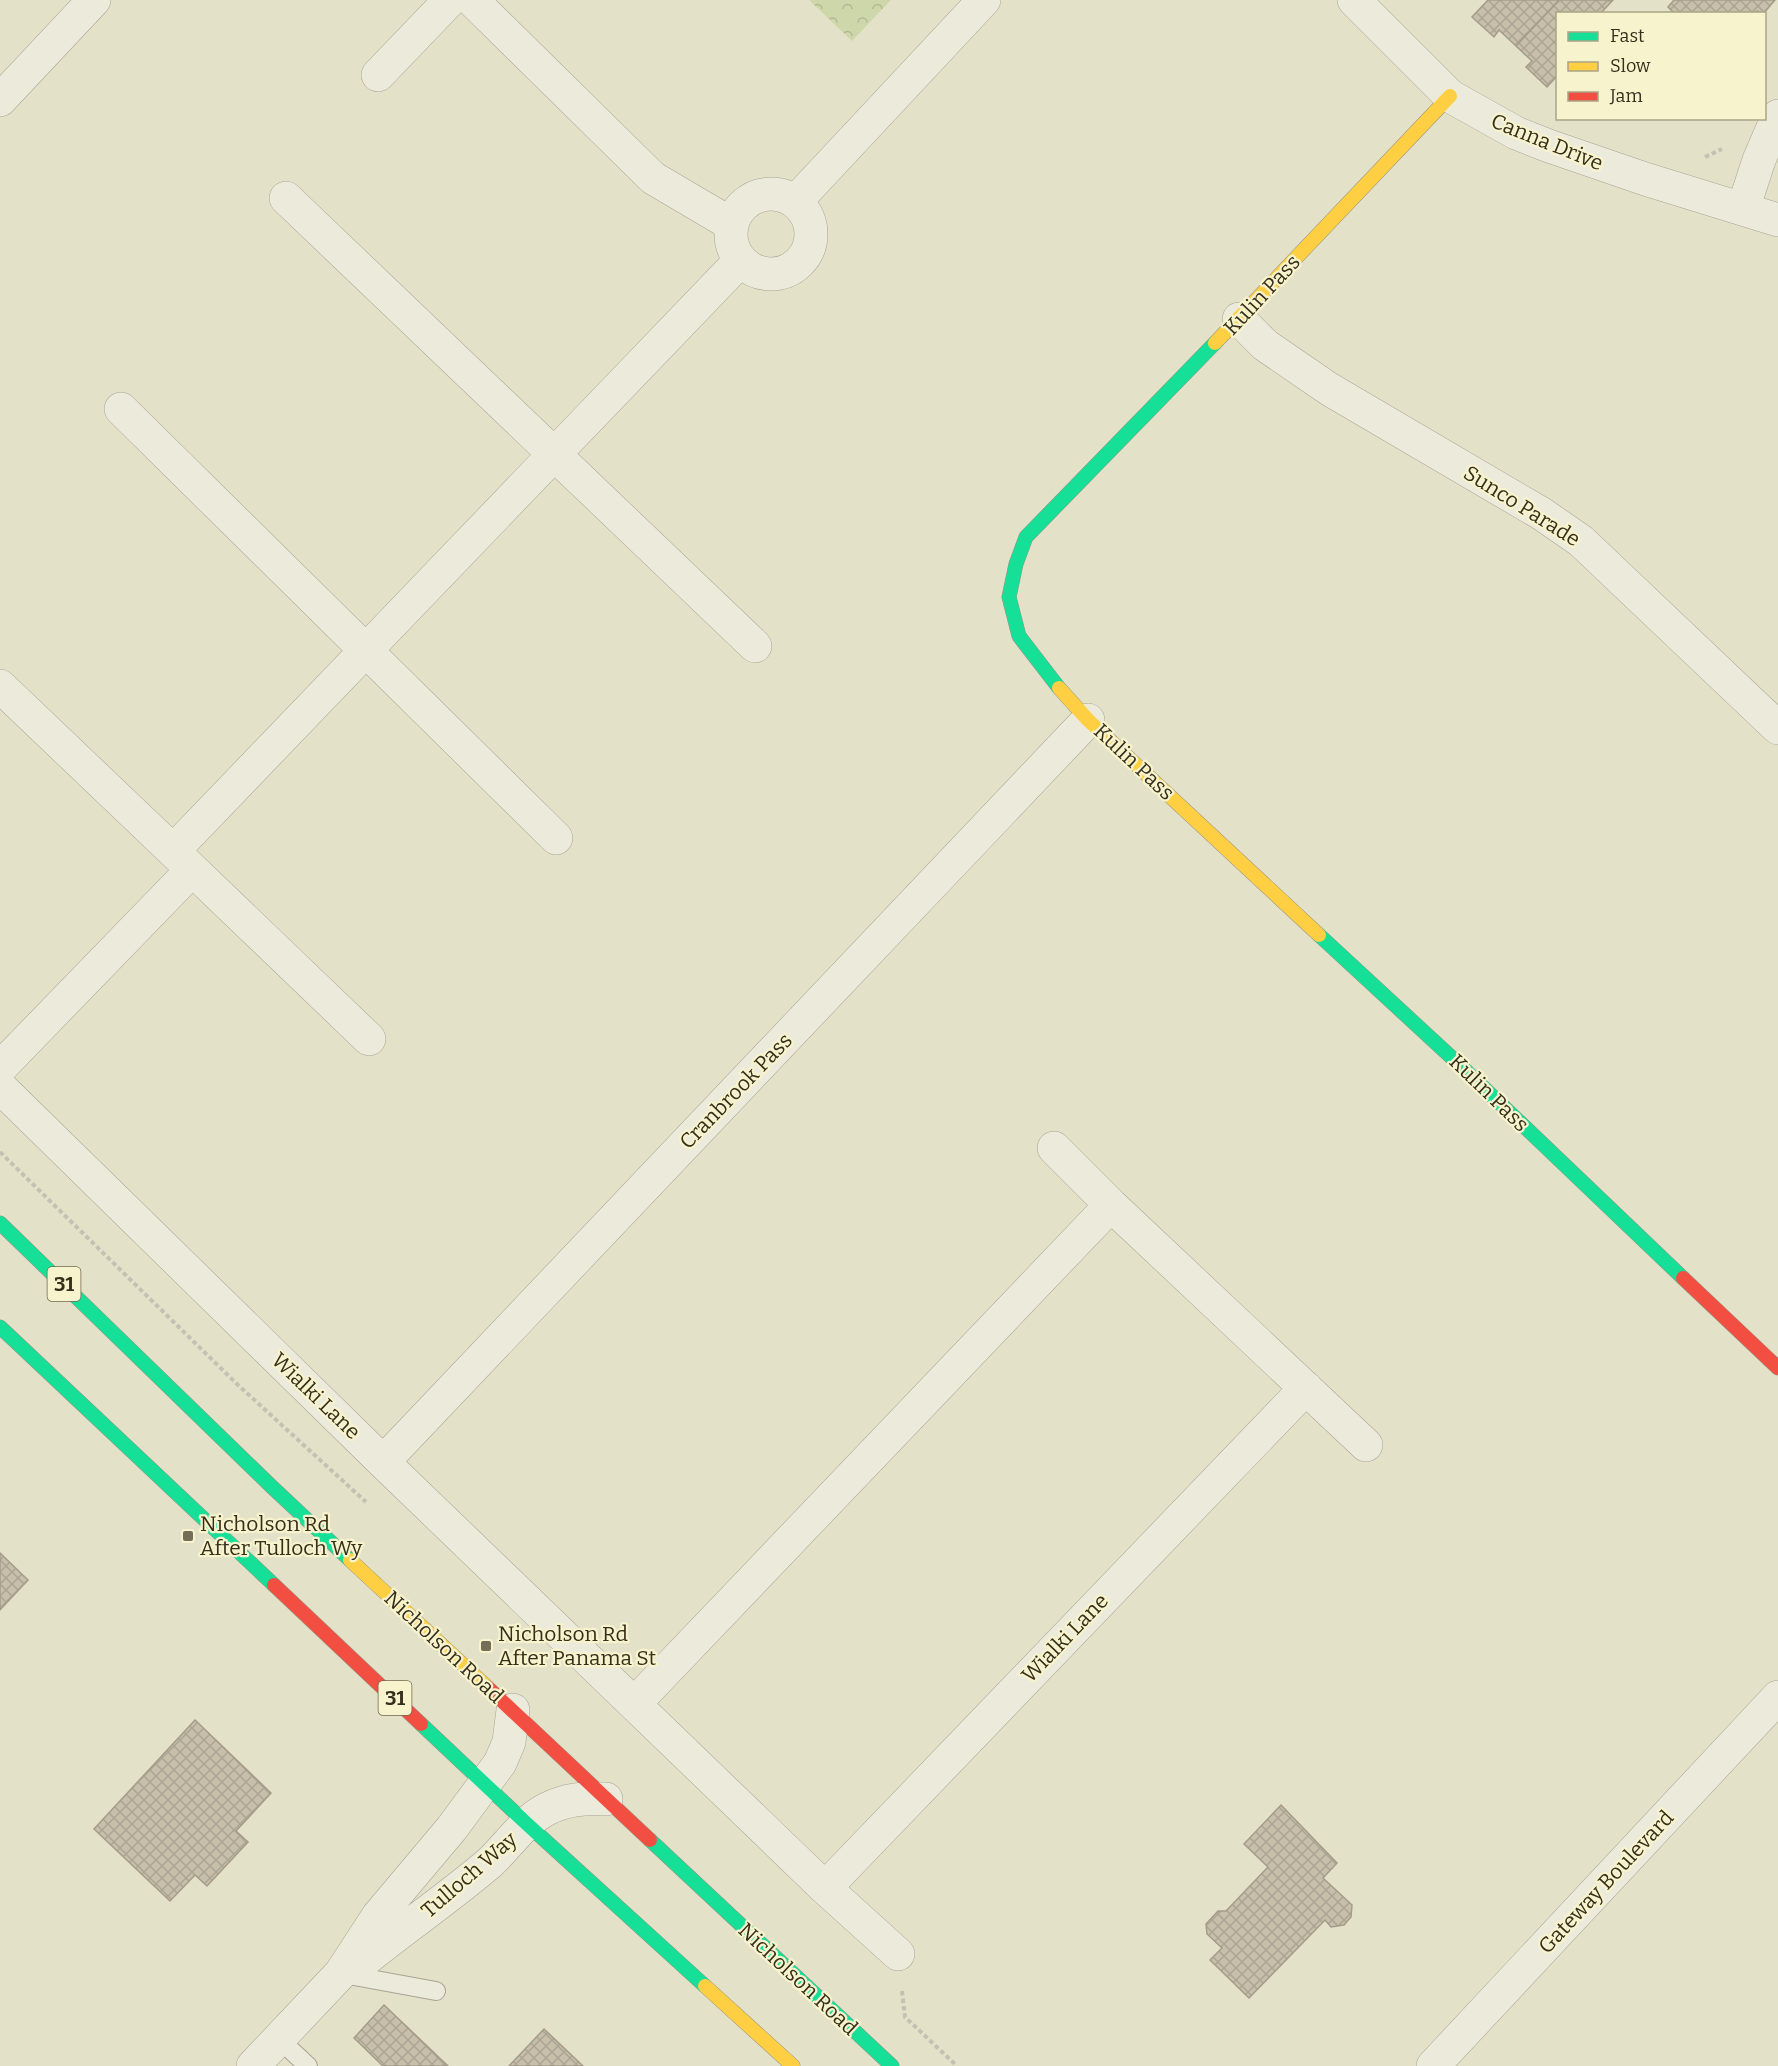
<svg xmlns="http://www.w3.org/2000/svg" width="1778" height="2066" viewBox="0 0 1778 2066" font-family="Bitter,serif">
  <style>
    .park { fill: url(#park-crowns) }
    .building { fill: url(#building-cross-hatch); stroke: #a49c89; stroke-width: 1.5 }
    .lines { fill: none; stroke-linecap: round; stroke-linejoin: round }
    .lane-casing { stroke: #a9a493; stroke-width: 20 }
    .street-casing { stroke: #a9a493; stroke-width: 34 }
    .fast-casing { stroke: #989483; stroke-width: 15 }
    .slow-casing { stroke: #989483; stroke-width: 15 }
    .jam-casing { stroke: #989483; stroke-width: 15 }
    .path { stroke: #c4c1b2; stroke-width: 4; stroke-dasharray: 4.5 3; stroke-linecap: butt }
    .lane { stroke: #eceadb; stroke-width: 18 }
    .street { stroke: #eceadb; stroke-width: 33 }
    .fast { stroke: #16e098; stroke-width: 14 }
    .slow { stroke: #ffcf43; stroke-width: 14 }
    .jam { stroke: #f24e42; stroke-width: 14 }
    .poi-dot { fill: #746d58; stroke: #f7f3cd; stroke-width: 2 }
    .labels { text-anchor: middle; stroke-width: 4.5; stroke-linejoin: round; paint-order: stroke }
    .shield { fill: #f7f3cd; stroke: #716950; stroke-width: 1.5 }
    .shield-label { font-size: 20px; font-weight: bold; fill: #372e1b }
    .street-label { font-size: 21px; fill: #372e1b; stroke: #f7f3cd }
    .poi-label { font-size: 21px; fill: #372e1b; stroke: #f7f3cd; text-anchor: start }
  </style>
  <defs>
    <pattern id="park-crowns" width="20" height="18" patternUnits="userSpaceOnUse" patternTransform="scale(1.5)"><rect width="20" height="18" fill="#ced7aa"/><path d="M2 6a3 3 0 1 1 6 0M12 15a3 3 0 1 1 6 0" fill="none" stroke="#b2b992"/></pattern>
    <pattern id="building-cross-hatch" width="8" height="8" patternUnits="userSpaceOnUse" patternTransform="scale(1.5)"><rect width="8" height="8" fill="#c8bfaa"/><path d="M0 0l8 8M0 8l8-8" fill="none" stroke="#aca492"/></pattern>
  </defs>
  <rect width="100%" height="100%" fill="#e4e1c9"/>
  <path class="park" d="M809,0H891L852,41Z"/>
  <path class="building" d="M1488,0H1559L1516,46L1499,30L1494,37L1472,17Z
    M1559,0H1613L1600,14H1558V75L1547,87L1526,67L1532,61L1516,46Z
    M1674,0H1775L1763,14L1757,11L1755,14H1675L1668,7Z
    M0,1553L28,1580L0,1610Z
    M195,1720L271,1793L236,1831L248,1842L207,1886L195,1875L170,1901L94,1829Z
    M1281,1805L1337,1863L1323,1878L1352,1905L1351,1917L1344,1925L1331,1927L1325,1920L1249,1998L1210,1960L1222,1948L1207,1934L1206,1924L1218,1911H1226L1268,1867L1244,1844Z
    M384,2005L448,2066H383L354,2038Z
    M544,2029L583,2066H509Z"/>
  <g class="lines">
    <g class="lane-casing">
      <path id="lane" d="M343,1974L436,1991
        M279,2039L308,2066"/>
    </g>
    <g class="street-casing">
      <path id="street" d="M472,0L653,178L731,224
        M1354,0L1450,96L1516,133L1549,146L1645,179L1778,220
        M378,75L450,0
        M0,100L94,0
        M731 234a40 40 0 1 1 80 0a40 40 0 1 1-80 0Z
        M286,198L755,646
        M796,201L984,0
        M1743,209L1759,160L1778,116
        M1239,319L1265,345L1329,389L1542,514L1581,541L1778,728
        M121,409L556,838
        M0,686L173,851
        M369,1039L173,851C361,653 552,459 740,261
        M0,1068L192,870
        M0,1087L383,1462L825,1888L898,1954
        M1054,1148L1111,1205L1366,1445
        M383,1462L1088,720
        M635,1703L1111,1205
        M825,1888L1306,1388
        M353,1966L366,1959C406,1927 448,1898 487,1865C507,1848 523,1821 547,1809C567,1799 584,1798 606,1799
        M253,2066L341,1973L378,1916L452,1828L500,1763L509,1742L513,1710
        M1433,2066L1778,1697"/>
    </g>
    <g class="fast-casing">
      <path id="fast" d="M1059,688L1019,636L1009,597L1016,564L1026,537L1215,343
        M1319,935L1463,1068L1683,1278
        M0,1223L272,1487L350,1560
        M0,1327L274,1585
        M421,1724L527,1824L705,1986
        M650,1840L892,2066"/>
    </g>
    <g class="slow-casing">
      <path id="slow" d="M1215,343L1450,96
        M1059,688L1088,720L1319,935
        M350,1560L487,1687
        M705,1986L793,2066"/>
    </g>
    <g class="jam-casing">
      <path id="jam" d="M1683,1278L1778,1368
        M274,1585L421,1724
        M487,1687L650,1840"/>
    </g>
    <path class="path" d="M1705,157L1722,149
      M0,1152L238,1385L366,1502
      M902,1991L905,2017L957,2066"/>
    <use href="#lane" class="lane"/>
    <use href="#street" class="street"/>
    <use href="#fast" class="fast"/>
    <use href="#slow" class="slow"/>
    <use href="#jam" class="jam"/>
  </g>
  <g class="poi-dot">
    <rect x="182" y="1530" width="12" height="12" rx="3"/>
    <rect x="480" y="1640" width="12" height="12" rx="3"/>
  </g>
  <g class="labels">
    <g class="shield">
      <rect x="47.5" y="1267" width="33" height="34" rx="4.5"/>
      <rect x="378.5" y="1681" width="33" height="34" rx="4.5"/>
    </g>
    <g class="shield-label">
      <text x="64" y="1291">31</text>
      <text x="395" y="1705">31</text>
    </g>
    <g class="street-label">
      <text transform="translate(1547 142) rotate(22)" y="7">Canna Drive</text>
      <text transform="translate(1262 295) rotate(-47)" y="7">Kulin Pass</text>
      <text transform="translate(1522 506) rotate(32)" y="7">Sunco Parade</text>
      <text transform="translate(1134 762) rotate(43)" y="7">Kulin Pass</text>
      <text transform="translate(736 1091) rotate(-46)" y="7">Cranbrook Pass</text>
      <text transform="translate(1489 1093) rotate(44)" y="7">Kulin Pass</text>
      <text transform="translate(316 1396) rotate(44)" y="7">Wialki Lane</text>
      <text transform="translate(1065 1638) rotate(-46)" y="7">Wialki Lane</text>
      <text transform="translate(444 1647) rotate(43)" y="7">Nicholson Road</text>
      <text transform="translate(469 1875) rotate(-41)" y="7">Tulloch Way</text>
      <text transform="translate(1606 1882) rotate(-47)" y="7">Gateway Boulevard</text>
      <text transform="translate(798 1979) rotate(43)" y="7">Nicholson Road</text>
    </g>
    <g class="poi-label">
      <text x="200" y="1531">Nicholson Rd<tspan x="200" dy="24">After Tulloch Wy</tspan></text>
      <text x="498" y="1641">Nicholson Rd<tspan x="498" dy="24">After Panama St</tspan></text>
    </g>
  </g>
  <rect x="1556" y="12" width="210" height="108" fill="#f7f3cd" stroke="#aaa486" stroke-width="1.5"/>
  <rect x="1568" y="32" width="30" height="9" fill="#16e098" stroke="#aaa486" stroke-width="1.5"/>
  <text x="1610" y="42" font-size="18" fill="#372e1b">Fast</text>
  <rect x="1568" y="62" width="30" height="9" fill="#ffcf43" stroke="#aaa486" stroke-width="1.5"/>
  <text x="1610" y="72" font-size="18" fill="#372e1b">Slow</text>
  <rect x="1568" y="92" width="30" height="9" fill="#f24e42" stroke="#aaa486" stroke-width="1.5"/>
  <text x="1610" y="102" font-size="18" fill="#372e1b">Jam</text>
</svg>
